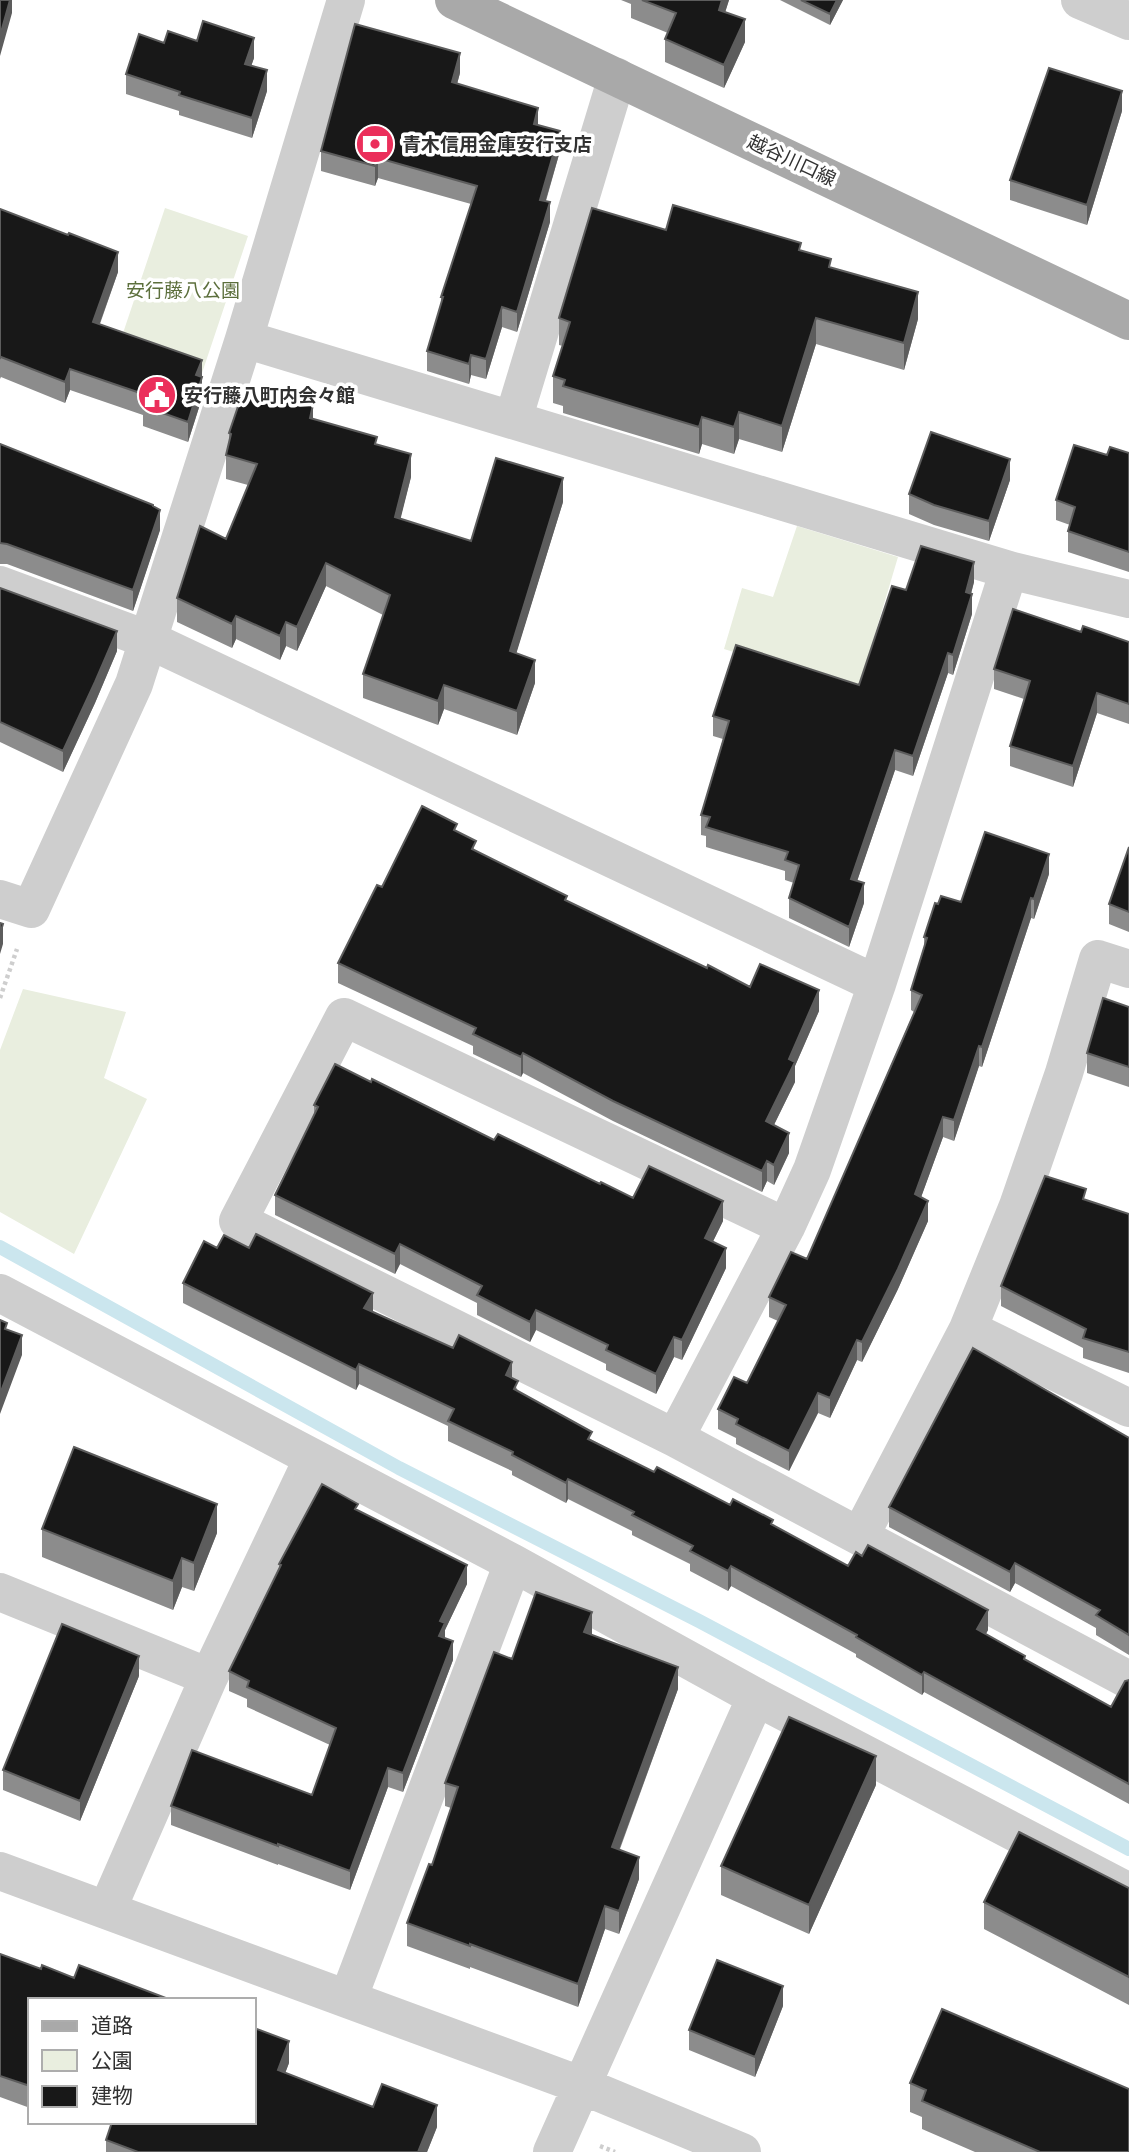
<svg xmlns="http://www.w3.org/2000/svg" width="1129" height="2152" viewBox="0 0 1129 2152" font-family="'Fira Sans Condensed','Noto Sans JP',sans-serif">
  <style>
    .green { fill: #e9eedf }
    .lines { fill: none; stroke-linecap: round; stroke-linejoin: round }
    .stream { stroke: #cbe6ee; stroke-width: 14 }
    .path { stroke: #cecece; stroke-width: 4.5; stroke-dasharray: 3.5 3.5; stroke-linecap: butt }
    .minor { stroke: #cecece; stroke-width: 38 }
    .major { stroke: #a9a9a9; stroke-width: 38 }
    .wall { fill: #8c8c8c }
    .shaded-wall { fill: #5d5d5d }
    .building { fill: #181818; stroke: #5d5d5d; stroke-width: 2 }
    .labels { text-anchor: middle; stroke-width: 7; stroke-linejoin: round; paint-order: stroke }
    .poi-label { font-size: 19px; font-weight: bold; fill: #313131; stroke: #fff; text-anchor: start }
    .street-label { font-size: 19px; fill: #313131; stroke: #fff }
    .park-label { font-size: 19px; fill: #5c6f3c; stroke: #fff }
  </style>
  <rect width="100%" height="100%" fill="#fff"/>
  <path class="green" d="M165,208L248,236L202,373L119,345Z
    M797,526L898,557L858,691L724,649L742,588L773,597Z
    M23,989L126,1012L104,1078L147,1099L74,1254L0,1212V1050Z"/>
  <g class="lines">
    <path class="stream" d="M0,1247L399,1468L699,1621L1129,1849"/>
    <path class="path" d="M0,998L17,949
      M600,2146L615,2152"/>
    <path class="minor" d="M1080,0L1129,21
      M244,339L1009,570
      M513,420L617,77
      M0,585L149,640L877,984
      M0,899L31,909L134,684L244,339L346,0
      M786,1227L344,1017L238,1221L675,1438L1129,1680
      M0,1293L513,1563L756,1697L1129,1892
      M968,1329L1129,1408
      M675,1438L786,1227L812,1170L877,984L1009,570L1129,599
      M860,1536L968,1329L1018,1206L1064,1073L1098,959L1129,969
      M0,1592L209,1677
      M0,1871L583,2086L742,2152
      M107,1910L209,1677L313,1458
      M348,1999L513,1563
      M552,2152L756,1697"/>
    <path class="major" d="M454,0L1129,321"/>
  </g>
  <path class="wall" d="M621,0H729L725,12L745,42L724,88L665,62V39L668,33L631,18V4Z
    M780,0H843L830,25Z
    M197,41L254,58L251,66L267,91L252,138L179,115V111L126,94V74L164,43Z
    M460,73L457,84L538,125L560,151L546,201L550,222L517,332L502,327L486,379L471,375L469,384L427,371V351L441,305V297L471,204L378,178L375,186L321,171V151Z
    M1122,111L1087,225L1010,200V180Z
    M0,209L118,272L100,324L202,360V398L188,442L143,426V415L70,390L65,403L1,377L0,379Z
    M666,230L801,250L918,319L904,370L816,344L782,452L739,439L734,454L702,444L699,454L563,413V406L553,403V376L563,346L559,345V318Z
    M313,419L377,444L411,477L400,519L471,541L563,502L516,653L535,683L517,735L444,709L438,725L363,698V674L383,615L326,586L297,651L286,646L280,660L236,639L232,648L177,622V598L226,539L248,485L226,479V455L229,442V433Z
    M0,444L153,507L160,530L133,611L7,564H0Z
    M1129,453V572L1068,552V531L1070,525L1056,520V500L1107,455Z
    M1010,480L989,541L934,525L909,514V494Z
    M974,582L971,594L972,614L953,675L948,673L913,776L895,770L857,881L864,903L849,947L789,918V898L794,883L785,880V871L706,847V836L701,835V815L723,739L713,736V716L859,685L906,590Z
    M0,588L117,651L95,703L63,772L0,742Z
    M1081,632L1129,642V724L1097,713L1073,787L1010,766V746L1024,699L994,689V669Z
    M457,831L476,851L567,901L707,968L750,987L819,1011L795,1066V1082L774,1125L789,1153L774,1185L767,1181L762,1192L613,1121L523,1073L521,1077L473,1054V1046L338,983V963Z
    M1129,847V932L1109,924V904Z
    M1049,874L1034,919L1031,918L982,1067L979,1066L954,1141L943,1137L921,1197L928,1221L898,1289L862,1362L857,1360L830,1418L818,1413L789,1471L736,1444V1438L718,1429V1409L747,1383L778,1321L769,1317V1297L807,1259L914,1012L911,1010V990L924,948V937L938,904L961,902Z
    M1129,1007V1087L1087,1073V1053Z
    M371,1082L494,1140L633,1198L723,1221L713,1241L726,1268L682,1360L674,1357L656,1394L606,1370V1364L536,1330L530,1342L477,1315V1303L400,1264L395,1274L275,1215V1195L314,1115V1105Z
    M1129,1214V1373L1083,1358V1348L1001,1306V1286Z
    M217,1248L373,1312L512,1379L518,1391L592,1440L654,1472L730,1505L773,1526L848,1566L988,1630L986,1634L1025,1659L1111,1707L1129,1680V1804L924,1692L922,1695L856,1657V1654L731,1586L728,1591L690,1571V1564L632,1535V1531L568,1499L566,1503L512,1475V1471L448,1441V1426L359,1384L356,1390L183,1303V1283Z
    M1129,1438V1655L1096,1635V1628L1015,1583L1010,1592L889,1527V1507Z
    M358,1510L467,1584L445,1630V1638L453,1660L403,1792L388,1787L350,1890L278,1864V1865L171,1825V1806L312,1795L330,1745L247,1707V1699L229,1691V1671L279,1570V1564Z
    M42,1529L217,1533L194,1591L182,1587L173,1610L42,1557Z
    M591,1635L678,1689L620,1849L639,1879L619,1934L605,1929L578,2007L470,1967V1969L407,1946V1923L432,1865L451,1808L445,1806V1783L512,1659Z
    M139,1676L80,1821L3,1790V1770Z
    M876,1785L809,1934L721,1895V1866Z
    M1129,1888V2005L984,1929V1902Z
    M0,1954L41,1969L171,2000H30V2108L0,2097Z
    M783,2006L755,2077L689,2050V2030Z
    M289,2063L285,2073L373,2107L437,2127L427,2152H106V2140Z
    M910,2083L1129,2152H975L922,2129V2117L910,2112Z"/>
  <path class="shaded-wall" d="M10,0H12V13L0,56V36Z
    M722,0H729L719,32V10Z
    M837,0H843L830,25V14Z
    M745,19V42L724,88V65Z
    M254,38V58L245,84V64Z
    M460,53V73L452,102V82Z
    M267,70V91L252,138V118Z
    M1122,91V111L1087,225V205Z
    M538,108V128L534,124Z
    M560,131V151L540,220V200Z
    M378,158V178L375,186V166Z
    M550,202V222L517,332V312Z
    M118,252V272L93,342V322Z
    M918,292V319L904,370V343Z
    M502,307V327L486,379V359Z
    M816,318V344L782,452V426Z
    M471,355V375L469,384V364Z
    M202,360V398L188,442V422L196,375Z
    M70,369V390L65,403V382Z
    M313,405V428L310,418Z
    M739,412V439L734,454V427Z
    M702,417V444L699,454V427Z
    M411,454V477L395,541V517Z
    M1010,459V480L989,541V521Z
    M563,478V502L510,674V651Z
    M160,510V530L133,611V590Z
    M974,562V582L966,612V592Z
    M326,563V586L297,651V627Z
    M972,594V614L953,675V655Z
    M236,616V639L232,648V624Z
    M286,622V646L280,660V636Z
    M117,631V651L95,703L63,772V751Z
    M948,653V673L913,776V756Z
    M535,660V683L517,735V711Z
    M444,685V709L438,725V701Z
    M1097,693V713L1073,787V766Z
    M895,750V770L851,899V879Z
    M1049,854V874L1034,919V899Z
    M864,883V903L849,947V927Z
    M1031,898V918L982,1067V1047Z
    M3,924V944L0,954V934Z
    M819,990V1011L795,1066V1082L766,1141V1121L789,1059Z
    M979,1046V1066L954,1141V1120Z
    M523,1053V1073L521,1077V1057Z
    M943,1117V1137L915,1214V1194Z
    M789,1133V1153L774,1185V1165Z
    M767,1161V1181L762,1192V1171Z
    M723,1201V1221L705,1258V1238Z
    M928,1201V1221L898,1289L862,1362V1342Z
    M400,1244V1264L395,1274V1254Z
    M726,1248V1268L682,1360V1340Z
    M373,1293V1313L364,1308Z
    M536,1310V1330L530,1342V1322Z
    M22,1335V1355L0,1414V1394Z
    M674,1337V1357L656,1394V1374Z
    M857,1340V1360L830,1418V1398Z
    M512,1362V1382L506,1375Z
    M359,1364V1384L356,1390V1370Z
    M818,1393V1413L789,1471V1451Z
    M568,1479V1499L566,1503V1483Z
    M217,1504V1533L194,1591V1563Z
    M182,1558V1587L173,1610V1581Z
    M1015,1563V1583L1010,1592V1572Z
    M467,1565V1584L445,1630V1642L439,1655L440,1621Z
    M731,1566V1586L728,1591V1571Z
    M988,1610V1630L977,1649V1629Z
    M592,1612V1635L584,1632Z
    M453,1641V1660L403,1792V1773Z
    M139,1656V1676L80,1821V1801Z
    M678,1667V1689L612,1869V1847Z
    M924,1672V1692L922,1695V1675Z
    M876,1756V1785L809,1934V1905Z
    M388,1768V1787L350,1890V1871Z
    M639,1857V1879L619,1934V1911Z
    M605,1906V1929L578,2007V1984Z
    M783,1986V2006L755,2077V2057Z
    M289,2041V2063L278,2092V2070Z
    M437,2105V2127L427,2152H418Z"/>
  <path class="building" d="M0,0H10L0,36Z
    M642,0H722L719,10L745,19L724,65L665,39L676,13Z
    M801,0H837L830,14Z
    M203,21L254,38L245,64L267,70L252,118L179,95L180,92L126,74L139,34L164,43L168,31L197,41Z
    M355,24L460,53L452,82L538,108L534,124L560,131L540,200L550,202L517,312L502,307L486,359L471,355L469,364L427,351L443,297H441L477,186L378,158L375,166L321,151Z
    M1049,68L1122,91L1087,205L1010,180Z
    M673,205L801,243L799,250L831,259L829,267L918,292L904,343L816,318L782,426L739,412L734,427L702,417L699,427L563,386L565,380L553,376L570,322L559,318L592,208L666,230Z
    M0,209L68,235L69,233L118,252L93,322L202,360L196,375L202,377L188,422L143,406L146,395L70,369L65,382L1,357L0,358Z
    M245,386L313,405L310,418L377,437L375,444L411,454L395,517L471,541L496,458L563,478L510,651L535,660L517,711L444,685L438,701L363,674L390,595L326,563L297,627L286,622L280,636L236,616L232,624L177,598L200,526L226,539L257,464L226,455L231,434L229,433Z
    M931,432L1010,459L989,521L934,505L909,494Z
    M0,444L153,505V506L160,510L133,590L7,544L0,543Z
    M1074,445L1107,455L1110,447L1129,453V552L1068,531L1075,507L1056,500Z
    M921,546L974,562L966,592L972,594L953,655L948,653L913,756L895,750L851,879L864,883L849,927L789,898L799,865L785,860L788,852L706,827L710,817L701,815L729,721L713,716L736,645L859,685L892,586L906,590Z
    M0,588L117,631L95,682L63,751L0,722Z
    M1013,609L1081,632L1083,626L1129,642V704L1097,693L1073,766L1010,746L1030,681L994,669Z
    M422,806L457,824L454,830L476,841L472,849L567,896L565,900L707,968L708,965L750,987L760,964L819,990L789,1059L795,1062L766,1121L789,1133L774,1165L767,1161L762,1171L613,1101L523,1053L521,1057L473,1034L476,1028L338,963L377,885L382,887Z
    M985,832L1049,854L1034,899L1031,898L982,1047L979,1046L954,1120L943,1117L915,1194L928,1201L898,1269L862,1342L857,1340L830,1398L818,1393L789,1451L736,1424L738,1419L718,1409L734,1377L747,1383L786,1305L769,1297L791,1252L807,1259L922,995L911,990L927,938L924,937L935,903L938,904L941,896L961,902Z
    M1129,847V912L1109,904Z
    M0,923L3,924L0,934Z
    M1103,998L1129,1007V1067L1087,1053Z
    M335,1064L371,1082L372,1079L494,1140L498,1134L600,1184L601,1182L633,1198L649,1166L723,1201L705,1238L726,1248L682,1340L674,1337L656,1374L606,1350L608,1345L536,1310L530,1322L477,1295L482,1286L400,1244L395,1254L275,1195L318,1107L314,1105Z
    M1045,1176L1086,1189L1083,1199L1129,1214V1352L1083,1338L1086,1329L1001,1286Z
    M256,1234L373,1293L364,1308L453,1348L459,1335L512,1362L506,1375L518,1381L514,1389L592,1432L588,1439L654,1472L657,1467L730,1505L733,1499L773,1520L771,1524L848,1566L856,1552L862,1556L868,1545L988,1610L977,1629L1025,1656L1024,1659L1111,1707L1125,1681L1129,1680V1784L924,1672L922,1675L856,1637L857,1635L731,1566L728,1571L690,1551L693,1546L632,1515L634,1512L568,1479L566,1483L512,1455L513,1452L448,1421L454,1409L359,1364L356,1370L183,1283L204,1241L217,1248L224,1235L249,1248Z
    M0,1320L7,1323L5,1329L22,1335L0,1394Z
    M973,1348L1129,1438V1635L1096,1615L1100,1610L1015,1563L1010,1572L889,1507Z
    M74,1447L217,1504L194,1563L182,1558L173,1581L42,1529Z
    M322,1484L358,1504L355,1509L467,1565L440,1621L445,1623L439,1636L453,1641L403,1773L388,1768L350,1871L278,1844V1846L171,1806L192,1750L312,1795L336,1728L247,1687L249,1681L229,1671L281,1565L279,1564Z
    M536,1592L592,1612L584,1632L678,1667L612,1847L639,1857L619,1911L605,1906L578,1984L470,1944V1946L407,1923L429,1864L432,1865L458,1787L445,1783L494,1652L512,1659Z
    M62,1624L139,1656L80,1801L3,1770Z
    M789,1717L876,1756L809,1905L721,1866Z
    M1019,1832L1129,1888V1977L984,1902Z
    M0,1954L41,1969L42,1965L74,1978L79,1965L171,2000H30V2086L0,2076Z
    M717,1960L783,1986L755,2057L689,2030Z
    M942,2009L1129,2089V2152H1040L922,2101L926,2090L910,2083Z
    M254,2028L289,2041L278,2070L373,2107L382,2084L437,2105L418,2152H138L106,2140L112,2122H254Z"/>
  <defs>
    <g id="bank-disc" transform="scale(2.0125)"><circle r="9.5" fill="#eb2f5b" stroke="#fff"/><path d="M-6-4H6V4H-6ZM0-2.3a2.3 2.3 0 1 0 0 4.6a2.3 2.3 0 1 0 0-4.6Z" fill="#fff"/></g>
    <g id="civic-disc" transform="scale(2.0125)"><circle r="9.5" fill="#eb2f5b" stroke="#fff"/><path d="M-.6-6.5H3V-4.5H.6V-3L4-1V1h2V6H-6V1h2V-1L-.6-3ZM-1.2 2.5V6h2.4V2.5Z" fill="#fff"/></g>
  </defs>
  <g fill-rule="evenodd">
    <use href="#bank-disc" x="375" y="144"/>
    <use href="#civic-disc" x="157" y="395"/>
  </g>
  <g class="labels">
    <g class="poi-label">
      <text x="402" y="151">青木信用金庫安行支店</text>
      <text x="184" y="402">安行藤八町内会々館</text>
    </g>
    <g class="street-label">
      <text transform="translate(792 160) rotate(25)" y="7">越谷川口線</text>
    </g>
    <g class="park-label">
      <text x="183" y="297">安行藤八公園</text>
    </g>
  </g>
  <rect x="28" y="1998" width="228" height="126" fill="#ffffff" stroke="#adadad" stroke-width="2"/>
  <rect x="42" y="2021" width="35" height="10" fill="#a9a9a9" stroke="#adadad" stroke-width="2"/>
  <text x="91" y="2033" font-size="21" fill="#313131">道路</text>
  <rect x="42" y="2050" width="35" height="21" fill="#e9eedf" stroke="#adadad" stroke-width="2"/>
  <text x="91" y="2068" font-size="21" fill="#313131">公園</text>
  <rect x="42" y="2086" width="35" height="21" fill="#181818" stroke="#adadad" stroke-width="2"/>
  <text x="91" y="2103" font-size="21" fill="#313131">建物</text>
</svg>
